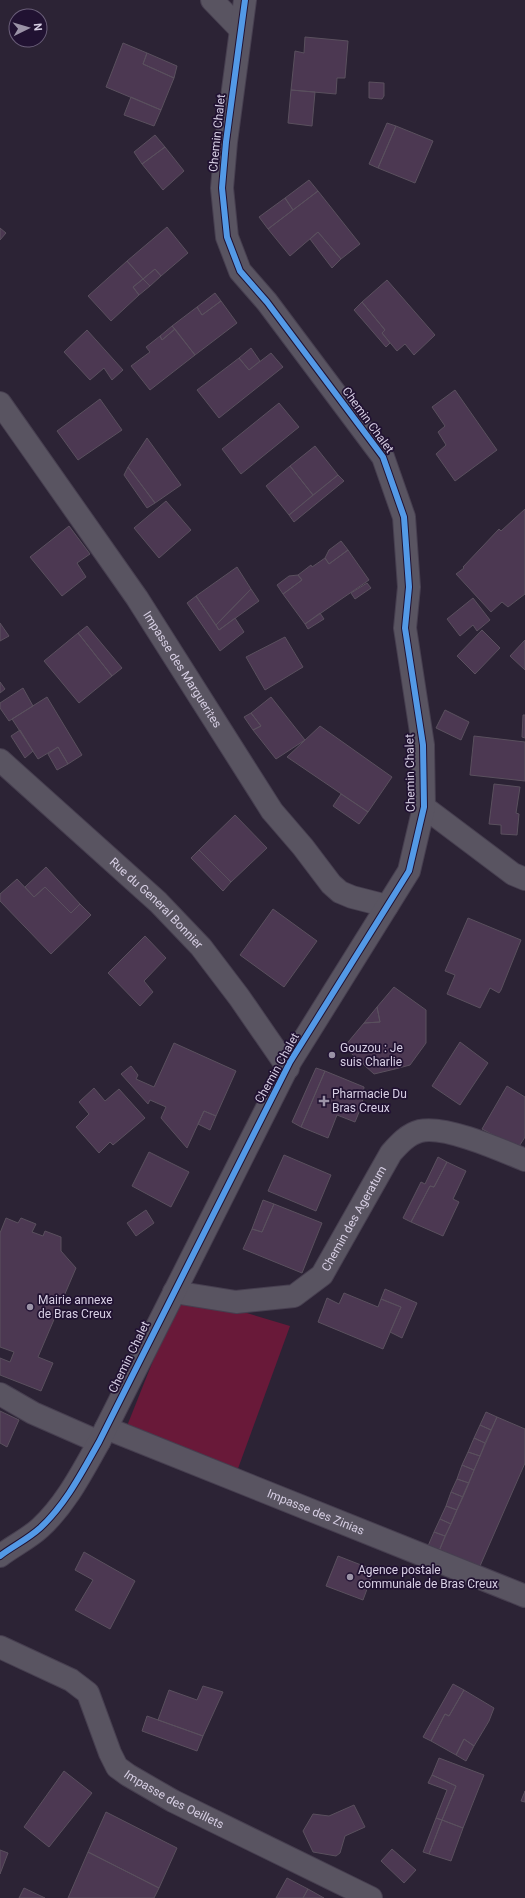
<svg xmlns="http://www.w3.org/2000/svg" width="525" height="1898" viewBox="0 0 525 1898" font-family="Roboto,sans-serif">
  <style>
    .green { fill: #691939 }
    .building { fill: #4c3852; stroke: #5a505e }
    .lines { fill: none; stroke-linecap: round; stroke-linejoin: round }
    .minor-casing { stroke: #473f50; stroke-width: 24 }
    .minor { stroke: #595461; stroke-width: 22 }
    .cycleway-casing { stroke: #211232; stroke-width: 8 }
    .cycleway { stroke: #5399e6; stroke-width: 6 }
    .poi-dot { fill: #9b93a7; stroke: #211232; stroke-width: 1.5 }
    .labels { text-anchor: middle; stroke-width: 3.5; stroke-linejoin: round; paint-order: stroke }
    .street-label { font-size: 12px; fill: #d7cfe4; stroke: #211232 }
    .poi-label { font-size: 12px; fill: #d7cfe4; stroke: #211232; text-anchor: start }
  </style>
  <rect width="100%" height="100%" fill="#2c2335"/>
  <path class="green" d="M180,1293L290,1326L236,1474L125,1431Z"/>
  <path class="building" d="M305,37L348,41L345,78H337L336,94L291,90L295,51L304,53Z
    M123,43L147,53L143,64L174,78L161,110L106,87Z
    M147,53L177,66L174,78L143,64Z
    M369,82L384,83V96L382,99L369,98Z
    M291,90L315,92L312,126L288,123Z
    M131,97L161,110L154,126L124,115Z
    M387,123L396,126L378,168L369,164Z
    M396,126L433,141L415,183L378,168Z
    M155,135L165,147L142,164L134,152Z
    M165,147L184,171L163,190L142,164Z
    M309,180L318,191L293,210L285,198Z
    M318,191L360,244L341,259L318,232L290,256L268,229Z
    M285,198L293,210L268,229L259,217Z
    M167,227L188,253L161,276L155,269L143,279L127,261Z
    M0,228L6,233L0,240Z
    M318,232L341,259L332,268L310,239Z
    M127,261L143,279L133,287L139,295L111,321L88,296Z
    M155,269L161,276L150,286L143,279Z
    M143,279L150,286L139,295L133,287Z
    M387,280L435,335L414,355L405,344L397,351L382,333L385,330L362,302Z
    M215,293L221,301L202,315L197,307Z
    M221,301L237,323L195,355L172,326L197,307L202,315Z
    M362,302L385,330L382,333L390,343L386,347L354,310Z
    M172,326L175,329L162,340L160,336Z
    M175,329L195,355L150,390L131,366L150,352L146,347L160,336L162,340Z
    M87,330L123,370L112,380L104,368L90,380L64,352Z
    M251,348L260,361L249,370L239,358Z
    M271,353L283,367L219,418L197,390L239,358L249,370Z
    M455,390L497,450L455,481L436,454L446,445L438,432L445,426L432,407Z
    M100,399L122,430L78,460L57,431Z
    M279,403L299,427L241,474L222,449Z
    M147,438L181,485L155,503L128,467Z
    M315,446L338,475L313,495L290,466Z
    M290,466L313,495L289,515L266,486Z
    M128,467L155,503L147,508L124,475Z
    M338,475L344,481L294,522L289,515Z
    M166,501L191,530L159,558L134,528Z
    M525,509V594L508,607L502,602L491,612L456,574L464,568L463,567L499,529L501,531Z
    M69,526L90,554L77,563L86,577L62,596L30,557Z
    M341,541L348,550L329,564L325,558L329,550Z
    M348,550L369,580L305,624L283,594L302,580L298,575L311,565L312,567L325,558L329,564Z
    M237,567L251,589L216,625L196,596Z
    M298,575L302,580L283,594L277,585L289,576Z
    M367,583L371,588L355,599L351,593Z
    M251,589L259,601L219,630L216,625Z
    M196,596L219,630L235,618L244,632L220,651L187,603Z
    M473,598L490,620L477,631L473,625L460,636L447,619Z
    M320,613L324,619L308,629L305,624Z
    M0,623L9,636L0,641Z
    M87,626L122,668L112,676L78,633Z
    M482,630L500,648L475,674L457,656Z
    M78,633L112,676L79,703L44,661Z
    M285,637L303,667L265,690L246,657Z
    M525,640V670L510,656Z
    M0,682L5,689L0,693Z
    M23,688L33,706L9,721L0,708V703Z
    M47,697L82,755L68,764L58,747L38,759L12,719Z
    M271,697L305,740L276,759L253,730L261,726L251,713Z
    M445,710L469,722L461,740L436,728Z
    M251,713L261,726L253,730L244,717Z
    M523,715H525V738L522,737Z
    M320,726L392,777L368,812L287,757Z
    M20,730L33,751L25,758L11,736Z
    M474,736L525,742V781L470,775Z
    M58,747L68,764L57,770L48,754Z
    M494,784L520,787L516,813L519,814L517,835L501,834V825L489,824Z
    M341,794L368,812L359,824L333,806Z
    M235,815L267,848L231,882L199,850Z
    M199,850L231,882L223,891L191,858Z
    M46,867L80,904L71,913L45,887L34,897L25,887Z
    M17,879L34,897L45,887L71,913L80,904L91,915L51,954L0,901V894Z
    M273,909L317,941L284,987L240,955Z
    M468,918L521,940L501,990L499,993L490,988L480,1008L447,994L455,975L445,971Z
    M145,936L166,958L144,981L153,992L140,1006L108,973Z
    M394,987L426,1010V1043L410,1065L395,1069L391,1057L363,1064L344,1047L364,1023L380,1022L377,1007Z
    M377,1007L380,1022L364,1023Z
    M460,1042L488,1063L460,1105L432,1086Z
    M174,1043L236,1071L216,1116L204,1111L187,1148L161,1118L166,1107L150,1100L148,1104L121,1074L131,1066L138,1075L136,1079L154,1087Z
    M391,1057L395,1069L374,1074L363,1064Z
    M316,1068L325,1071L301,1127L292,1122Z
    M325,1071L364,1087L362,1105L355,1122L337,1115L328,1138L301,1127Z
    M507,1086L525,1097V1137L518,1148L482,1129Z
    M94,1088L105,1101L119,1089L145,1118L113,1145L110,1142L99,1153L76,1127L89,1114L79,1102Z
    M204,1111L216,1116L210,1130L198,1124Z
    M149,1152L189,1172L171,1207L132,1186Z
    M284,1155L331,1175L316,1211L268,1191Z
    M438,1157L447,1162L434,1187L430,1186L411,1222L403,1218L421,1182L425,1184Z
    M447,1162L466,1171L453,1199L459,1202L443,1236L411,1222L430,1186L434,1187Z
    M263,1200L274,1204L262,1232L252,1229Z
    M274,1204L322,1223L302,1273L243,1249L252,1229L262,1232Z
    M146,1210L154,1223L136,1236L127,1223Z
    M6,1218L18,1223L21,1218L36,1224L32,1232L43,1236L45,1231L61,1237V1251L76,1268L38,1357L53,1363L41,1391L0,1375V1358L10,1362L14,1352L0,1347V1233Z
    M385,1289L417,1303L402,1338L390,1332L401,1307L381,1299Z
    M344,1293L378,1307L381,1299L401,1307L383,1349L318,1322L327,1298L339,1304Z
    M0,1411L19,1420L7,1447L0,1443Z
    M486,1412L497,1417L491,1430L480,1425Z
    M497,1417L525,1429V1463L480,1566L439,1551Z
    M480,1425L491,1430L485,1443L474,1438Z
    M474,1438L485,1443L480,1456L468,1452Z
    M468,1452L480,1456L474,1470L462,1465Z
    M462,1465L474,1470L469,1483L457,1479Z
    M457,1479L469,1483L463,1497L451,1492Z
    M451,1492L463,1497L457,1510L446,1506Z
    M446,1506L457,1510L451,1524L440,1519Z
    M440,1519L451,1524L445,1536L434,1532Z
    M434,1532L445,1536L439,1551L428,1546Z
    M84,1552L135,1581L110,1629L75,1610L93,1580L75,1570Z
    M338,1556L374,1570L363,1600L326,1586Z
    M453,1684L464,1690L449,1716L445,1714L431,1741L423,1737Z
    M203,1686L223,1692L203,1736L158,1720L169,1690L197,1700Z
    M464,1690L494,1708L489,1721L474,1746L464,1739L456,1755L431,1741L445,1714L449,1716Z
    M147,1716L203,1736L197,1751L142,1731Z
    M464,1739L474,1746L466,1761L456,1755Z
    M439,1758L484,1775L463,1828L442,1820L456,1786L432,1775Z
    M64,1771L92,1793L49,1847L24,1827Z
    M432,1775L456,1786L442,1820L436,1818L447,1790L428,1783Z
    M525,1791V1802L521,1801Z
    M354,1805L365,1827L345,1836L340,1853L336,1856L313,1852L303,1831L313,1814L329,1816Z
    M106,1812L177,1848L159,1888L88,1852Z
    M436,1818L442,1820L429,1854L423,1852Z
    M442,1820L463,1828L451,1861L429,1854Z
    M392,1849L416,1870L404,1883L381,1861Z
    M0,1850L8,1853L0,1874Z
    M88,1852L159,1888L154,1898H68Z
    M287,1878L308,1889L303,1898H276Z
    M24,1888L45,1898H19Z
    M308,1889L324,1898H303Z"/>
  <g class="lines">
    <g class="minor-casing">
      <g id="minor">
        <path d="M212,0L240,29"/>
        <path id="s1" d="M0,403L137,598L272,811L303,847L331,884L340,892L352,897L387,906"/>
        <path id="s2" d="M0,760L158,902L201,947L239,997L288,1068"/>
        <path d="M424,807L513,874L525,879"/>
        <path id="s3" d="M174,1292L236,1302L294,1296L322,1275L391,1153C399,1144 408,1134 420,1131C445,1125 501,1150 525,1160"/>
        <path d="M0,1394L33,1413L99,1442"/>
        <path id="s4" d="M106,1428L525,1596"/>
        <path d="M0,1556C13,1546 28,1539 40,1528C66,1504 82,1472 99,1442L290,1062L409,871L424,807L423,745L405,628L409,587L404,517L383,457L267,302L240,271L227,237L222,188L226,142L245,0"/>
        <path id="s5" d="M0,1647L71,1680L88,1693L110,1753L117,1767L128,1775L173,1801L371,1898"/>
      </g>
    </g>
    <use href="#minor" class="minor"/>
    <g class="cycleway-casing">
      <path id="cycleway" d="M0,1556C13,1546 28,1539 40,1528C66,1504 82,1472 99,1442L290,1062L409,871L424,807L423,745L405,628L409,587L404,517L383,457L267,302L240,271L227,237L222,188L226,142L245,0"/>
    </g>
    <use href="#cycleway" class="cycleway"/>
  </g>
  <g class="poi-dot">
    <circle cx="332" cy="1055" r="4"/>
    <path d="M322 1095h4v4h4v4h-4v4h-4v-4h-4v-4h4z"/>
    <circle cx="30" cy="1307" r="4"/>
    <circle cx="350" cy="1577" r="4"/>
  </g>
  <g class="labels">
    <g class="street-label">
      <text transform="translate(217 133) rotate(-84)" y="4">Chemin Chalet</text>
      <text transform="translate(368 420) rotate(54)" y="4">Chemin Chalet</text>
      <text dy="4" stroke="none"><textPath href="#s1" startOffset="323">Impasse des Marguerites</textPath></text>
      <text transform="translate(410 773) rotate(-91)" y="4">Chemin Chalet</text>
      <text dy="4" stroke="none"><textPath href="#s2" startOffset="212">Rue du General Bonnier</textPath></text>
      <text transform="translate(277 1068) rotate(-61)" y="4">Chemin Chalet</text>
      <text dy="4" stroke="none"><textPath href="#s3" startOffset="221">Chemin des Ageratum</textPath></text>
      <text transform="translate(129 1357) rotate(-64)" y="4">Chemin Chalet</text>
      <text dy="4" stroke="none"><textPath href="#s4" startOffset="226">Impasse des Zinias</textPath></text>
      <text dy="4" stroke="none"><textPath href="#s5" startOffset="245">Impasse des Oeillets</textPath></text>
    </g>
    <g class="poi-label">
      <text x="340" y="1052">Gouzou : Je<tspan x="340" dy="14">suis Charlie</tspan></text>
      <text x="332" y="1098">Pharmacie Du<tspan x="332" dy="14">Bras Creux</tspan></text>
      <text x="38" y="1304">Mairie annexe<tspan x="38" dy="14">de Bras Creux</tspan></text>
      <text x="358" y="1574">Agence postale<tspan x="358" dy="14">communale de Bras Creux</tspan></text>
    </g>
  </g>
  <g transform="translate(28 28) rotate(85)"><circle r="19" fill="#211232" stroke="#6a5e79"/>
  <path d="M0-3L7 15L0 10L-7 15Z" fill="#9b93a7"/>
  <text y="-6" font-size="11" font-weight="bold" text-anchor="middle" fill="#d7cfe4">N</text>
  </g>
</svg>
